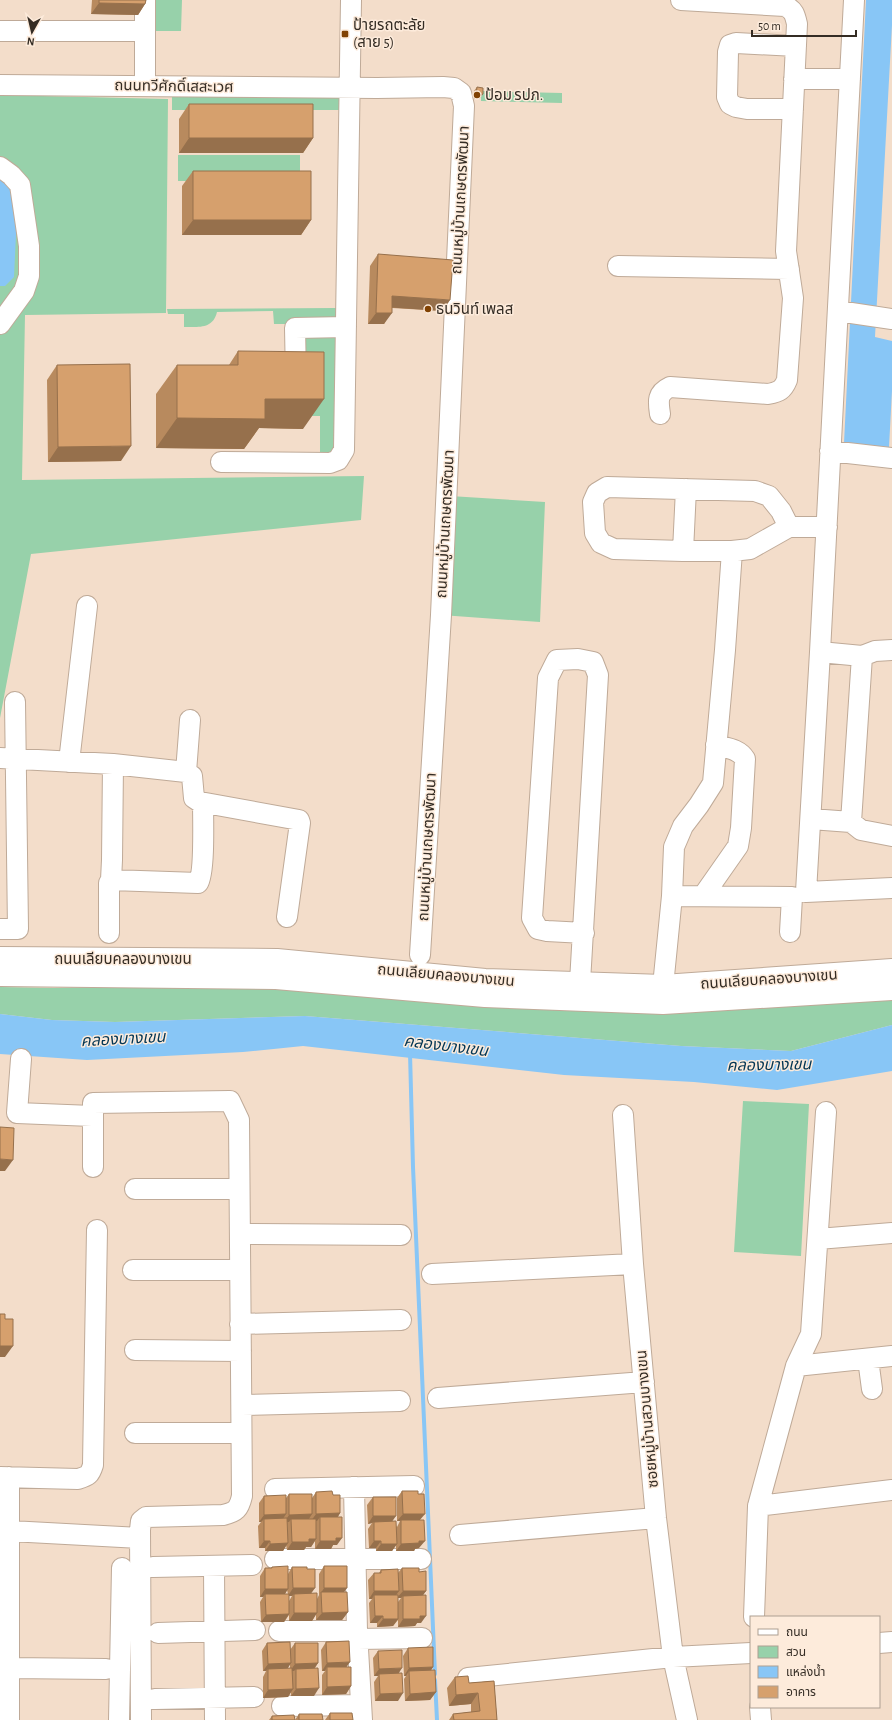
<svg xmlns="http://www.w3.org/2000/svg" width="892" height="1720" viewBox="0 0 892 1720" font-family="'Alegreya Sans','Noto Sans Thai',sans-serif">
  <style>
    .green { fill: #97d1aa }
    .water { fill: #88c6f6 }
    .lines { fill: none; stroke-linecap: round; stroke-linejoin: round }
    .stream { stroke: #88c6f6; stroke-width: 4 }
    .minor-casing { stroke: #bfaa98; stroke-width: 22 }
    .major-casing { stroke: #bfaa98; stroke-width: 24 }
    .minor { stroke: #fff; stroke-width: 20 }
    .major { stroke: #fff; stroke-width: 22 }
    .wall { fill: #b88a5e; fill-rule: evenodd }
    .shaded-wall { fill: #96704c }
    .building { fill: #d6a06d; stroke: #96704c }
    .poi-dot { fill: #814203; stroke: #fdebdb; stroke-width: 1.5 }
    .labels { text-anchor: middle; stroke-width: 3; stroke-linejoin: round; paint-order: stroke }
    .poi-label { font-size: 15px; fill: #342c24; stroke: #fdebdb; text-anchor: start }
    .street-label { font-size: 15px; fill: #342c24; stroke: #fdebdb }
    .water-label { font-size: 16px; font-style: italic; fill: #033654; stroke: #fdebdb }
  </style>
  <rect width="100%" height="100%" fill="#f3ddca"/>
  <path class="green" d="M152,0H182L181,31H152Z
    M481,91L562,93V103L481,101Z
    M172,94H341V110H172Z
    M0,95L168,99L166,313L25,315L22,480L364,476L361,520L31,554L0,718Z
    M178,155H300V181H178Z
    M336,308V324H274L273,311L217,312C213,329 199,327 184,327V314H168L167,309Z
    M337,334L338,454H320V416H306L298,335Z
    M450,496L545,502L540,622L441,615Z
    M272,984L892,997V1025L791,1051L681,1046L305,1016L115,1022L52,1020L0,1014V987L54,988Z
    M743,1101L809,1104L801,1256L734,1252Z"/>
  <path class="water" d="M866,0H892V25L875,337L892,341V391L889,447L844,443Z
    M0,179L18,191L14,277L5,286H0Z
    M0,1014L52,1020L115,1022L305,1016L681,1046L791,1051L892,1025V1071L777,1090L694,1082L564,1075L303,1046L243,1052L87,1060L0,1054Z"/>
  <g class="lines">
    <path class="stream" d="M410,1053L413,1167L435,1674
      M435,1680L437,1720"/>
    <g class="minor-casing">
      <path id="minor" d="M854,0L820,652L806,892L892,888
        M0,31H145
        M145,79V0
        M794,79H850
        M0,85L377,88L443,87L454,88L461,93L464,106L441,615L420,955
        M793,109H747L736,107L730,104L727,97L728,52L730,45L736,43L796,46
        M0,167L11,175L20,185L29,246V276L24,291L0,324
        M618,266L789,269
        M838,311L892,319
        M296,379L295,328L346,327
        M660,414C658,401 657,393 670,387L768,394C779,392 783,390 787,380L793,298L786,251L797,24C795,15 794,10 785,6L681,0
        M830,451L892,458
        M221,462L330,463L338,460L344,450L351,0
        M789,527L781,511L769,496L755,491L607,487L597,493L593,502L595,533L601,543L614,549L683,551H732L750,549L789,527H827
        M683,551L686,489
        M862,656L875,651L892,650
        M0,758L113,764L186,772L192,776L194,798L200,802L299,820L300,823L287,917
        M69,762L87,606
        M186,772L190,720
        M811,819L851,822L862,656L820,652
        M851,822L861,830L892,836
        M111,880L198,883C205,873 203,817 203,803
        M672,896L792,897L790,932
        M703,896L738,846L741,828L745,759C739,749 727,748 716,745
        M0,929H18L15,702
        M109,933V883L111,880L112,860L113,764
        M663,986L672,896L674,847L683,826L699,805L713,783L725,650L732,551
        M579,999L598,675L593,662L578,659L557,660L548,678L532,918L538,929L547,931L584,933
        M21,1059L17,1113L92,1116
        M623,1115L633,1264L656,1518L673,1657L687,1720
        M93,1167V1103L230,1101L239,1120L242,1496C239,1509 236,1512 223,1515L146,1517L141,1521L140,1530L141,1720
        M135,1189H239
        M240,1234L401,1235
        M818,1239L892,1233
        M133,1270H240
        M432,1274L633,1264
        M240,1324L401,1320
        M135,1350L241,1351
        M868,1359L872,1389
        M796,1366L892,1356
        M438,1398L644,1382
        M242,1405L400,1401
        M135,1433H241
        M0,1477L78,1479C88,1476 90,1475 93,1465L97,1230
        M354,1487L357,1631L362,1720
        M275,1489L414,1486
        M758,1506L892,1490
        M10,1531L140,1538
        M460,1535L656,1518
        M275,1559H421
        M214,1566L215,1720
        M153,1567L252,1565
        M754,1617L758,1506L796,1366L811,1334L826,1112
        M279,1631H357
        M158,1633L255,1630
        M358,1639L422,1638
        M879,1643L892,1642
        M9,1668L106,1669
        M468,1678L673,1657L751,1653
        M155,1699L254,1697
        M282,1706L361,1705
        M760,1707L761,1720
        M9,1720V1477
        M119,1720L122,1568"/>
    </g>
    <g class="major-casing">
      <path id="major" d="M0,958L277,960L485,980L663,986L892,970
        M0,975L276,978L485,996L663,1003L892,989"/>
    </g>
    <use href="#minor" class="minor"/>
    <use href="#major" class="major"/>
  </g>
  <path class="wall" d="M92,0H146L145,4L138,15L91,14Z
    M477,87L483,94L480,98L477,99H474V91Z
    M189,104L313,138L303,153H179V119Z
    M193,171L311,220L301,235H182V186Z
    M378,254L443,311L392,308L384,324H368L370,266Z
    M238,351L303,429L259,428L244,449L156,448V394L177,365H229Z
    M57,365L121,461L48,462L47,380Z
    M402,1491L420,1520L419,1548L415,1549L414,1551H396V1545L392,1551H376V1548H369L368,1529L372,1523L368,1524L367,1505L373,1497L397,1527L400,1521H397V1498Z
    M316,1492L333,1495L340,1513L338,1517L337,1545H333L331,1549H315V1541L311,1547H306L304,1550H287L286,1545L283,1551H265V1548H259L258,1526L261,1522H259V1503L264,1496L286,1498L289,1494L312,1498Z
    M324,1566L344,1592L348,1612L342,1620H316V1614L312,1621H289V1615L284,1622H261L260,1602L263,1597H260V1576L265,1568H270L272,1567L288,1574L292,1567L311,1593L317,1599L319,1595V1574ZM287,1590L288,1594H285ZM289,1596H292L289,1601Z
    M402,1568L419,1572L426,1591L422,1596L421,1623H417L415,1626L398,1627V1620L393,1626L377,1627V1623H370L369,1603L372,1599H369L368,1580L374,1573H379L381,1570L398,1573ZM398,1598H401L398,1602Z
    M326,1642L347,1667L351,1686L346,1694L322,1695V1675L325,1671H322L321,1650Z
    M267,1643L290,1650L295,1643L318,1663L315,1668L314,1696H291V1692L288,1697L263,1698V1677L266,1671H263L262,1651ZM290,1664V1668L287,1669Z
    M408,1648L433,1667L431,1670L436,1692L430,1700L405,1701L404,1679L406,1676H404L403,1656Z
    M378,1651L399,1673L398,1701H375L374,1682L378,1676H374L373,1658Z
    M455,1677L469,1683L494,1681L497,1720H449L453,1714L471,1712V1704L449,1706L447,1688Z
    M330,1713L353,1720H325Z
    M299,1714L323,1720H295Z
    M272,1716L295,1720H269Z"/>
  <path class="shaded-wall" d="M99,3L145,4L138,15L91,14Z
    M483,94L480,98L477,99H474L476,95Z
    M189,138H313L303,153H179Z
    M193,220H311L301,235H182Z
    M392,296L450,300L443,311L384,307Z
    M376,313H392L384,324H368Z
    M265,399H324L303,429L259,428L244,449L156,448L177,418Z
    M131,446L121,461L48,462L58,447Z
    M0,1159L13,1160L5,1171H0Z
    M0,1346H13L5,1357H0Z
    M340,1513L335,1521L320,1517L317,1521H311L316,1514Z
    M286,1514L281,1522L264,1519L261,1522H259L264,1515Z
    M312,1514L307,1522L291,1519L289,1522H284L289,1515Z
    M403,1514H425L419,1521L401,1520L400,1521H397Z
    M373,1516H396L391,1523L374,1522L372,1523L368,1524Z
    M336,1538H342L337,1545H333L331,1549H315L320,1541Z
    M309,1539H316L311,1547H306L304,1550H287L292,1542Z
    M264,1541H270L265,1548H259Z
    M374,1541H381L376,1548H369Z
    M419,1541H425L419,1548L415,1549L414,1551H396L401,1544Z
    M288,1543L283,1551H265L270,1544Z
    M381,1544H397L392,1551H376Z
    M293,1588H315L310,1595L294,1594L292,1596H288Z
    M324,1588H347L342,1595L321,1593Z
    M265,1589H288L283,1597L265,1594L263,1597H260Z
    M374,1591H399L394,1598L374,1595L372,1599H369Z
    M403,1591H426L421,1598L403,1596L401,1598H397Z
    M348,1612L342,1620H316L322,1613Z
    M294,1613H317L312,1621H289Z
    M289,1614L284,1622H261L266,1615Z
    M375,1616H383L377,1623H370Z
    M420,1616H426L421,1623H417L415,1626L398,1627L403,1619Z
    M383,1619H398L393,1626L377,1627Z
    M350,1662L345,1669L327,1667L325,1671H322L327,1663Z
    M291,1663L286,1671L268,1669L266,1671H263L268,1664Z
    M318,1663L313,1670L296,1669L294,1671H290L295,1664Z
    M433,1667L428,1675L409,1671L406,1676H404L409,1668Z
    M402,1668L397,1676L379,1674L378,1676H374L379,1669Z
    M351,1686L346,1694L322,1695L327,1687Z
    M319,1688L314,1696H291L296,1689Z
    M293,1689L288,1697L263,1698L268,1690Z
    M436,1692L430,1700L405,1701L410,1694Z
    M403,1693L398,1701H375L380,1694Z
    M478,1693L471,1704L449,1706L456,1695Z"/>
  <path class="building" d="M99,0H146L145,4L99,3Z
    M477,87L483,88V94L480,95H476Z
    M189,104H313V138H189Z
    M193,171H311V220H193Z
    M378,254L453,260L450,300L392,296V313H376Z
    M238,351L324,352V399H265V419L177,418V365H238Z
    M130,364L131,446L58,447L57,365Z
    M0,1127L14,1128L13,1160L0,1159Z
    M0,1314H5V1319H13V1346H0Z
    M332,1491L333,1495H340V1513L316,1514V1492Z
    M402,1491H418V1494H424L425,1514H403Z
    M289,1494H312V1514L289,1515Z
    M286,1495V1514L264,1515V1496Z
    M373,1497H396V1516H373Z
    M320,1517H342V1538H336V1541H320Z
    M287,1518L288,1543L270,1544V1541H264V1519Z
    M291,1519H316V1539H309V1542H292Z
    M401,1520H424L425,1541H419V1543L401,1544Z
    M396,1521L397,1544H381V1541H374V1522Z
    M288,1566V1589H265V1568H272V1567Z
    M324,1566H347V1588H324Z
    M292,1567H307V1569H315V1588H293Z
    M402,1568H419V1572L426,1571V1591H403Z
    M398,1569L399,1591H374V1573H381V1570Z
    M321,1592H347L348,1612L322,1613Z
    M317,1593V1613H294V1594Z
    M265,1594H289V1614L266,1615Z
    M374,1595H398V1619H383V1616H375Z
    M426,1595V1616H420V1619H403V1596Z
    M349,1641L350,1662L327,1663L326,1642Z
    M290,1642L291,1663L268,1664L267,1643Z
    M295,1643H318V1663L295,1664Z
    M433,1647V1667L409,1668L408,1648Z
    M402,1650V1668L379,1669L378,1651Z
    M327,1667H351V1686L327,1687Z
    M292,1668L293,1689L268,1690V1669Z
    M318,1668L319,1688L296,1689V1669Z
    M435,1670L436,1692L410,1694L409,1671Z
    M402,1673L403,1693L380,1694L379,1674Z
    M468,1676L469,1683L494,1681L497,1720H454L453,1714L480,1711L478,1693L456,1695L455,1677Z
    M330,1713H352L353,1720H330Z
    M299,1714H322L323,1720H299Z
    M294,1715L295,1720H272V1716Z"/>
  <g class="poi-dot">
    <rect x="341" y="30" width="8" height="8" rx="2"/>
    <circle cx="477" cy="95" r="4"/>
    <circle cx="428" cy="309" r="4"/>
  </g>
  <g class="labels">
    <g class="poi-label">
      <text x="353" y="30">ป้ายรถตะลัย<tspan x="353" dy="17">(สาย 5)</tspan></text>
      <text x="485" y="100">ป้อม รปภ.</text>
      <text x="436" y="314">ธนวินท์ เพลส</text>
    </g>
    <g class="street-label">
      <text transform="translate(174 86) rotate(1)" y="5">ถนนทวีศักดิ์เสสะเวศ</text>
      <text transform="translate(460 200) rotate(-87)" y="5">ถนนหมู่บ้านเกษตรพัฒนา</text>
      <text transform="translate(445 524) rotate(-87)" y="5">ถนนหมู่บ้านเกษตรพัฒนา</text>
      <text transform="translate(427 847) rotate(-87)" y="5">ถนนหมู่บ้านเกษตรพัฒนา</text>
      <text x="123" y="964">ถนนเลียบคลองบางเขน</text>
      <text transform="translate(446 975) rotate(5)" y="5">ถนนเลียบคลองบางเขน</text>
      <text transform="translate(769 979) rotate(-4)" y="5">ถนนเลียบคลองบางเขน</text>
      <text transform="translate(647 1419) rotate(-95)" y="5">ซอยหมู่บ้านสวนบางเขน</text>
    </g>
    <g class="water-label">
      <text transform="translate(123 1038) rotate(-3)" y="6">คลองบางเขน</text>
      <text transform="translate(446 1045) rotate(7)" y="6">คลองบางเขน</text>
      <text transform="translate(769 1064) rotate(-1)" y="6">คลองบางเขน</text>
    </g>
  </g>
  <rect x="750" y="1616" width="130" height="92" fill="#fdebdb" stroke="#ad9f92"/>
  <rect x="758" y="1629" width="20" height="6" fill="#ffffff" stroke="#ad9f92"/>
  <text x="786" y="1636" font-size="12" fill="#342c24">ถนน</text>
  <rect x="758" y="1646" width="20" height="12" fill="#97d1aa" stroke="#ad9f92"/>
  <text x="786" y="1656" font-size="12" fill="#342c24">สวน</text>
  <rect x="758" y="1666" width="20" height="12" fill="#88c6f6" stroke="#ad9f92"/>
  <text x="786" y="1676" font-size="12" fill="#342c24">แหล่งน้ำ</text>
  <rect x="758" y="1686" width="20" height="12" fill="#d6a06d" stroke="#ad9f92"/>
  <text x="786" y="1696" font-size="12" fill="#342c24">อาคาร</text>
  <g transform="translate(32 32) rotate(188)" stroke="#fdebdb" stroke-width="3" paint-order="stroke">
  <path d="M0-3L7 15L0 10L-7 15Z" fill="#342c24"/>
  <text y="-6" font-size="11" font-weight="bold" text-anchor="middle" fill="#342c24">N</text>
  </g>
  <path d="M752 30v6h104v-6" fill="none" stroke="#342c24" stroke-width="2"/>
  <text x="758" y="30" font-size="12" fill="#342c24" stroke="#fdebdb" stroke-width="3" paint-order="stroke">50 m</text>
</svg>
